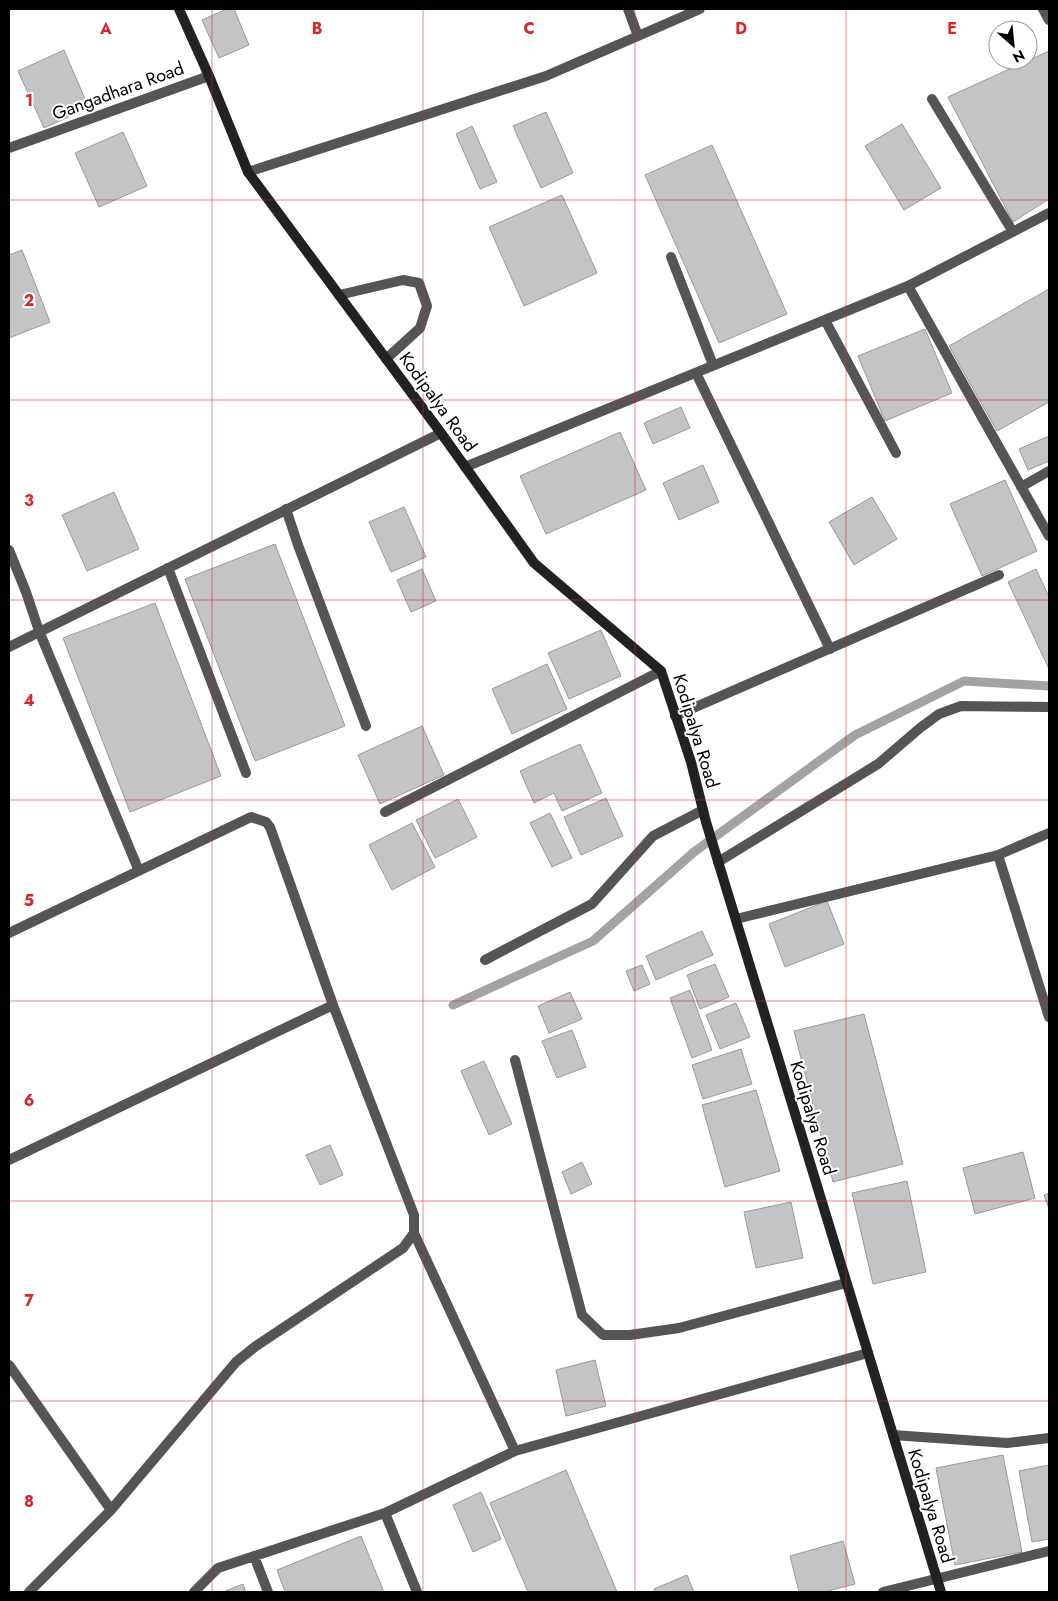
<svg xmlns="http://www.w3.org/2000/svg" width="1058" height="1601" viewBox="0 0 1058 1601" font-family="Jost,sans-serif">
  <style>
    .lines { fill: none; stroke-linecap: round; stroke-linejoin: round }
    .stream { stroke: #a3a3a3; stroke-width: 9 }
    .building { fill: #c4c4c4; stroke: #999 }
    .lane { stroke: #555; stroke-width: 10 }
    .street { stroke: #555; stroke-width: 10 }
    .secondary { stroke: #222; stroke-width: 10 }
    .grid { fill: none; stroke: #d62828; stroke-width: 1; stroke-opacity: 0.55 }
    .labels { text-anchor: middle; stroke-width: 4; stroke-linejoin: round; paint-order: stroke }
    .street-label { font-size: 18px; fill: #000; stroke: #fff }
    .grid-label { font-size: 16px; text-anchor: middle; font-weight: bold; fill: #d62828; stroke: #fff; stroke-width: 4; stroke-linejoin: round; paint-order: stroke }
  </style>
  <rect width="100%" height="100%" fill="#fff"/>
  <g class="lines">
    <path class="stream" d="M453,1005L593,941L694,852L855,735L964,681L1049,686"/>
  </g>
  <path class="building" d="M227,9H234L249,45L219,58L202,20Z
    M64,50L89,108L44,128L18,71Z
    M1049,51V199L1013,222L948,97Z
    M546,112L573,173L541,188L513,126Z
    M902,124L941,188L904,210L865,146Z
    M472,126L497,182L480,189L456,134Z
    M123,132L147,186L99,207L75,153Z
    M712,145L787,314L719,343L645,175Z
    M562,195L597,273L524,306L489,227Z
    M22,250L50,322L9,338V255Z
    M1049,289V402L997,431L949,346Z
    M925,329L952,393L885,421L858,356Z
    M681,407L690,428L653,444L644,423Z
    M620,432L646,490L546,534L520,476Z
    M1049,436V461L1028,470L1019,449Z
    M703,465L719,502L679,520L663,483Z
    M1005,480L1037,551L982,576L950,504Z
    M114,492L139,549L87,571L62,515Z
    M872,497L897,539L854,565L829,522Z
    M404,507L426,557L391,572L369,522Z
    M275,544L345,726L255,761L185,579Z
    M422,569L436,601L411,612L397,580Z
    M1036,569L1049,597V669L1008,582Z
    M155,603L221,776L130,812L63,638Z
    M601,630L621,676L569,699L548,653Z
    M547,664L567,709L512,734L492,689Z
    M422,726L444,775L380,804L358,755Z
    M580,744L602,793L562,811L554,793L534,803L520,771Z
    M606,798L623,836L581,855L564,817Z
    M458,799L477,837L435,858L416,820Z
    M550,813L572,858L552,867L530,823Z
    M412,823L435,867L392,890L369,845Z
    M827,901L844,944L785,967L769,924Z
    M702,931L713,955L656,980L646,956Z
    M715,964L729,997L700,1009L687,975Z
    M642,965L650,984L634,991L626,971Z
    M690,990L712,1050L692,1058L670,998Z
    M570,992L582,1019L549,1033L538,1006Z
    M736,1003L750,1037L720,1049L706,1015Z
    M864,1014L903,1164L833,1182L794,1031Z
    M572,1030L586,1067L557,1078L542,1041Z
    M741,1049L752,1084L703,1099L692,1065Z
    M484,1061L512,1124L489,1135L461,1071Z
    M756,1090L780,1171L725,1187L702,1105Z
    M330,1145L343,1175L320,1185L306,1155Z
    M1023,1152L1035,1198L975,1214L963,1168Z
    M582,1162L592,1184L571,1194L562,1172Z
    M907,1181L926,1272L873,1284L852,1193Z
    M1049,1193V1209L1044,1195Z
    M791,1202L803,1258L756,1268L744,1212Z
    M595,1360L606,1406L566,1416L556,1370Z
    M1003,1455L1022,1552L955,1565L936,1468Z
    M1049,1465V1539L1032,1542L1019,1471Z
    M566,1470L617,1592H528L490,1503Z
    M481,1492L501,1539L473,1552L453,1505Z
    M361,1536L384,1592H285L277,1570Z
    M843,1541L855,1584L824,1592H799L790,1556Z
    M687,1575L694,1592H655L654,1589Z
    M243,1584L246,1592H223Z"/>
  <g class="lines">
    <path class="lane" d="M339,295L403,280L419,283L427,306L420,328L386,359
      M286,509L298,545L366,726
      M9,550L26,592L39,631
      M168,568L246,773
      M485,960L592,904L653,836L703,810"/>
    <path class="street" d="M1043,9L1049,20
      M638,36L700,9
      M932,99L1013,232
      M9,148L209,76
      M248,172L546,76L638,36L628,9
      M671,257L713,365
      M908,286L1049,536
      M825,320L896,453
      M696,373L830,649
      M465,467L908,286L1049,213
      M1021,487L1049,471
      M39,631L139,871
      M9,647L441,433
      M675,716L999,575
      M385,812L661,671
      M998,855L1049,1017
      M718,862L878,764L920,728L939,714L961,706L1049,707
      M736,919L998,855L1049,833
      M9,933L251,817L266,822L270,827L333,1005L414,1215V1233L403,1248L256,1346L236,1362L111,1510L29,1592
      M515,1060L582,1315L603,1335H630L679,1328L846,1283
      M9,1160L333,1005
      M414,1233L515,1451
      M9,1365L111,1510
      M893,1435L1007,1443L1049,1438
      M385,1513L417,1592
      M254,1556L268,1592
      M194,1592L218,1568L385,1513L515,1451L868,1353
      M883,1592L1049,1551"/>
    <path class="secondary" d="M179,9L209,76L248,172L441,433L534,563L661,671L691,762L706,822L941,1592"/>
  </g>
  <path class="grid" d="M212,9V1592M423,9V1592M635,9V1592M846,9V1592M9,200H1049M9,400H1049M9,600H1049M9,800H1049M9,1001H1049M9,1201H1049M9,1401H1049"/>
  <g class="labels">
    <g class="street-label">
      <text transform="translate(118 91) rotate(-20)" y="6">Gangadhara Road</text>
      <text transform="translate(438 402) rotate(54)" y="6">Kodipalya Road</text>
      <text transform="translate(696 731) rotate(73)" y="6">Kodipalya Road</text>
      <text transform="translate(813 1118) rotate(73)" y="6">Kodipalya Road</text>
      <text transform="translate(931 1506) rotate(73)" y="6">Kodipalya Road</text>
    </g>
  </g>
  <g class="grid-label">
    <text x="106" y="34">A</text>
    <text x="317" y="34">B</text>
    <text x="529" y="34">C</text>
    <text x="741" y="34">D</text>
    <text x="952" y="34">E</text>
    <text x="29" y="106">1</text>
    <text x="29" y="306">2</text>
    <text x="29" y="506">3</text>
    <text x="29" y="706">4</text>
    <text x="29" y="906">5</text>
    <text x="29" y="1106">6</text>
    <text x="29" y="1306">7</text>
    <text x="29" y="1507">8</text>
  </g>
  <rect width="1058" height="1601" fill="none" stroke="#000000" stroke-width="20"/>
  <g transform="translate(1013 45) rotate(153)"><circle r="24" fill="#ffffff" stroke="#999999"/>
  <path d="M0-4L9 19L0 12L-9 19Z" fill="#000000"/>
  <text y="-8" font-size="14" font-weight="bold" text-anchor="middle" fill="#000000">N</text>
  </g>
</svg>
